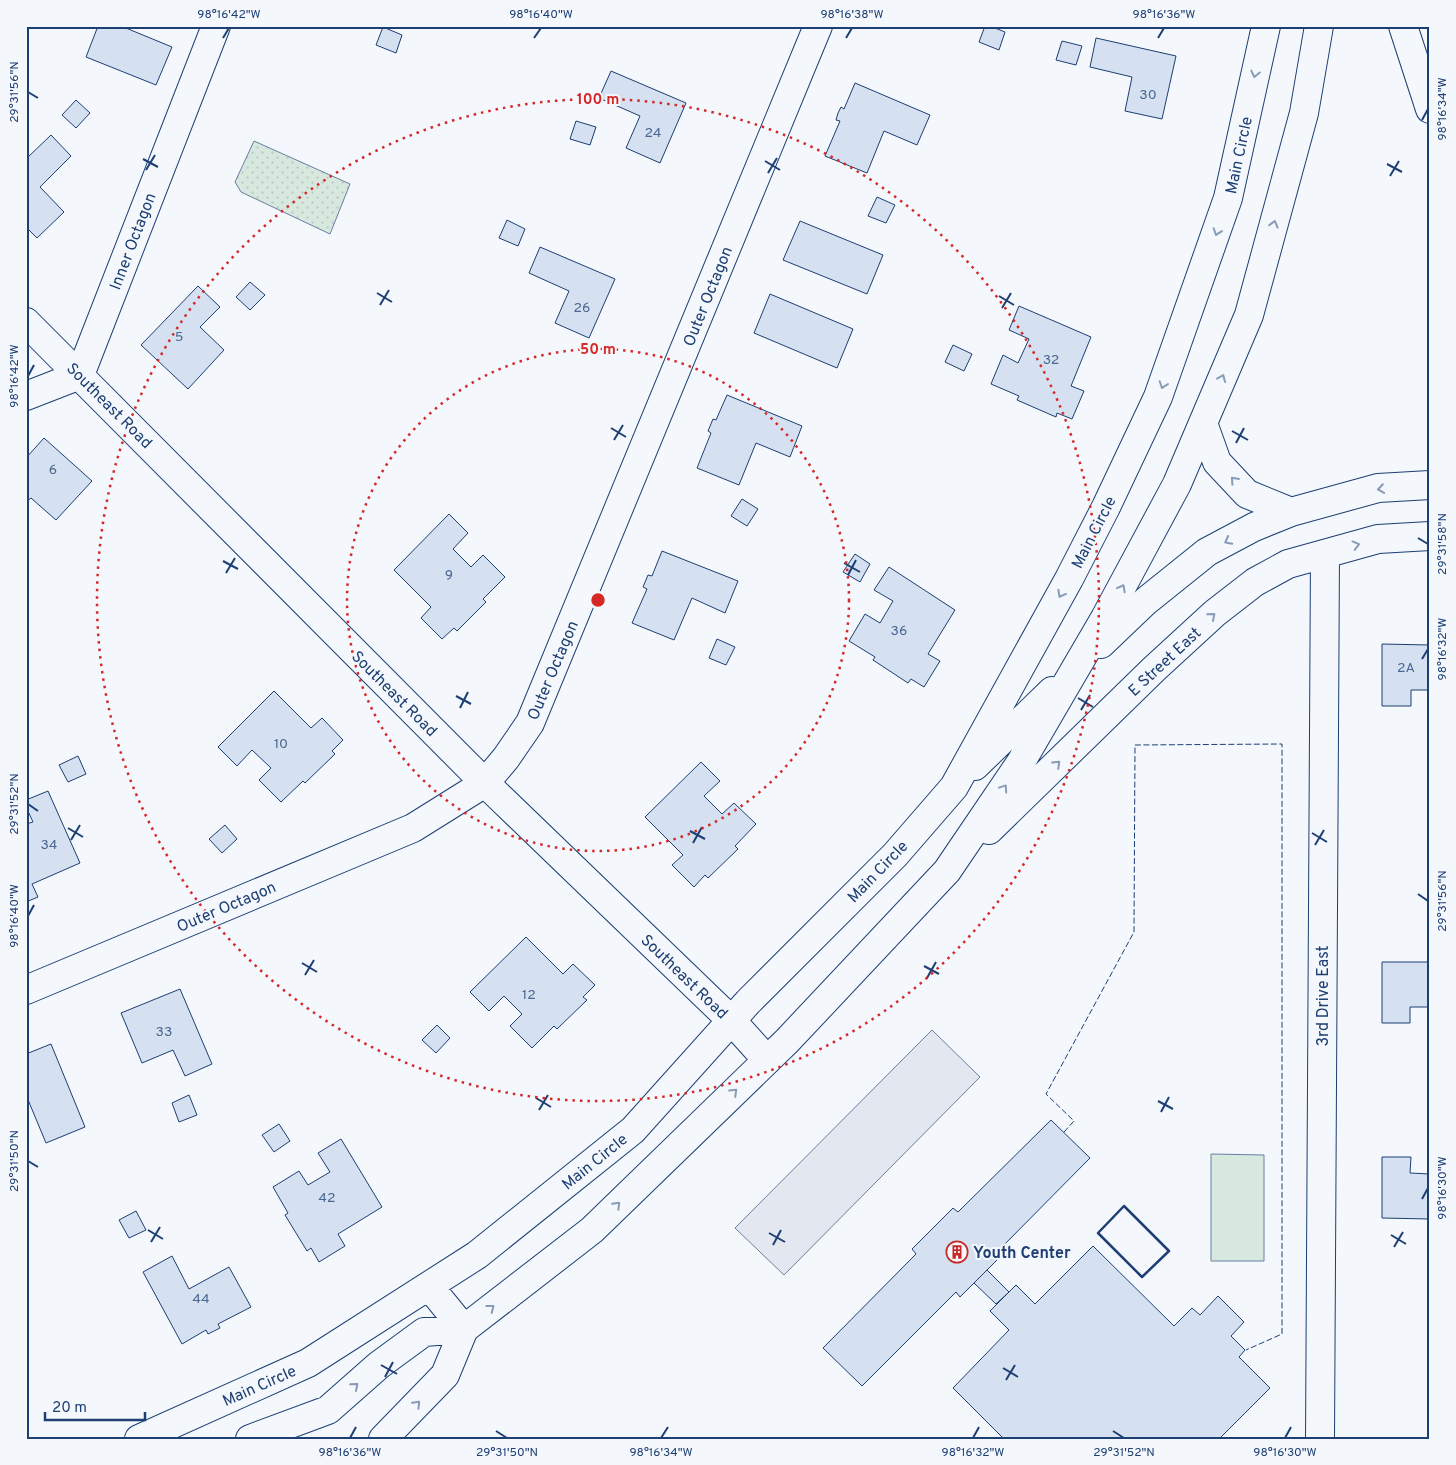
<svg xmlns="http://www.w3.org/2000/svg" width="1456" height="1465" viewBox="0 0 1456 1465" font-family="Overpass,sans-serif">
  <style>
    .green { fill: #d7e8df; stroke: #687fa3 }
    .park { fill: url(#park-dots); stroke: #687fa3 }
    .parking { fill: #e3e8f0; stroke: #687fa3 }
    .building { fill: #d5e0f0; stroke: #1d3f73 }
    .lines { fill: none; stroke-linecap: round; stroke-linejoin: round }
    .minor-casing { stroke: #1d3f73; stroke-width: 30 }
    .minor { stroke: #f4f7fb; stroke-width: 28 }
    .fence { stroke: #1d3f73; stroke-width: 1; stroke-dasharray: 6 2.5; stroke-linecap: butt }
    .wall { stroke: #1d3f73; stroke-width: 2.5 }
    .oneway { stroke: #889bb7 }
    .ticks { fill: none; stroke: #1d3f73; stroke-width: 2 }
    .ring { fill: none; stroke: #d62828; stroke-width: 2.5; stroke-dasharray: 2.5 5 }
    .labels { text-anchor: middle; stroke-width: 4; stroke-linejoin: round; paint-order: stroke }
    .number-label { font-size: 14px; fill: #4b6792 }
    .street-label { font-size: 16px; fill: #1d3f73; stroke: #f4f7fb }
    .poi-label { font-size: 16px; font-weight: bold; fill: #1d3f73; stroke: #f4f7fb; text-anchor: start }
    .centre { fill: #d62828; stroke: #f4f7fb; stroke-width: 2.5 }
    .ring-label { font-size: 15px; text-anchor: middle; font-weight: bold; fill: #d62828; stroke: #f4f7fb; stroke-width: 4; stroke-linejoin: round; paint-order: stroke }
    .neatline { fill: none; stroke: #1d3f73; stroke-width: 2 }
    .ticks-label { font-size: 12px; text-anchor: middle; fill: #1d3f73 }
  </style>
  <defs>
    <pattern id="park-dots" width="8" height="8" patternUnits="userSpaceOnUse" patternTransform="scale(1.25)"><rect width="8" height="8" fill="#d7e8df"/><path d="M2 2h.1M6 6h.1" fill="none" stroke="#b8c8c3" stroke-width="1.8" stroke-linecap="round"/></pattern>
  </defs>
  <rect width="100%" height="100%" fill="#f4f7fb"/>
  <path class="green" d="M1211,1154L1264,1155V1261H1211Z"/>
  <path class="park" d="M254,141L350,184L330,234L241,192L235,182Z"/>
  <path class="parking" d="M932,1030L980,1077L784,1275L735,1228Z"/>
  <path class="building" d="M98,26H121L172,47L156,85L86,57Z
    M985,26H990L1005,32L999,50L979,42Z
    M383,27L402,35L396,53L376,45Z
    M1096,38L1176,56L1162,119L1125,111L1132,77L1090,67Z
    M1062,41L1082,46L1076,65L1056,60Z
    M611,71L686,103L660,163L626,148L640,116L599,98Z
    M855,83L930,115L917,145L884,131L867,173L825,156L840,121L836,120L838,113L841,107L844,109Z
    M76,100L90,113L76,128L62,115Z
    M576,121L596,127L590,145L570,139Z
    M51,135L71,156L40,187L64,212L37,238L26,227V159Z
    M877,197L895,205L886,223L868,216Z
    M507,220L525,229L518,246L499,238Z
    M800,221L883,255L867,294L783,260Z
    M540,247L615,279L589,338L555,323L569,291L529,273Z
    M250,282L265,295L250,310L236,297Z
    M198,286L220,307L200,327L224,350L188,389L141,345Z
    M770,294L853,329L837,368L754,333Z
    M1019,306L1091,337L1071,386L1084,391L1072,419L1057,413L1056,417L1017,400L1019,396L991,384L1003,355L1018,363L1029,339L1009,330Z
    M953,345L972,354L964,371L945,362Z
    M727,395L802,426L790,457L756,443L739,485L697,468L711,433L708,431L713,419L716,420Z
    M44,438L92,481L56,520L31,498L26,502V458Z
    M742,499L758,509L747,526L731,516Z
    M449,514L468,533L453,549L471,567L483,555L505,577L483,599L486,602L457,631L454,628L442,639L421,618L431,607L394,570Z
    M662,551L738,581L725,613L692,598L674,640L632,623L647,589L643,587L648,575L652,576Z
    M855,554L870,564L860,582L843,572Z
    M889,567L955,610L928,654L940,661L924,687L911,679L908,683L873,660L875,657L849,641L865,614L880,623L893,601L874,590Z
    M717,639L735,647L726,665L709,658Z
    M1382,644L1430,645V690H1411V706H1382Z
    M274,691L311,728L322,718L343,740L332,751L335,754L305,783L303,781L281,802L259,780L271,768L252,750L237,766L218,747Z
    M78,756L86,774L68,782L59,765Z
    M701,762L720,781L704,796L722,814L734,803L756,824L735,846L738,849L708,878L705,875L694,887L672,865L683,855L645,817Z
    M48,791L80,863L32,884L38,897L26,902V824L33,822L26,807V800Z
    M225,825L237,839L222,853L209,839Z
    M526,937L563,974L573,964L595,985L583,997L587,1000L557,1029L554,1026L532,1048L510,1026L522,1014L504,996L489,1011L470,992Z
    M1382,962H1430V1007H1410V1023H1382Z
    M180,989L212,1064L185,1076L173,1050L142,1063L121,1013Z
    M437,1025L450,1038L436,1053L422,1040Z
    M51,1044L85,1127L46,1143L26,1095V1054Z
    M189,1095L197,1115L179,1122L172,1103Z
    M1051,1120L1090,1158L998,1251L1002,1255L960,1297L956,1292L862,1386L823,1348L916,1254L912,1249L953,1208L958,1212Z
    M279,1124L290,1141L274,1152L262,1135Z
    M341,1139L382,1207L338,1234L345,1246L319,1262L311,1248L307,1251L285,1215L288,1213L273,1187L299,1171L308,1185L330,1172L318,1153Z
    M1382,1157H1411L1410,1173L1430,1174V1219L1382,1218Z
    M136,1211L146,1230L129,1238L119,1220Z
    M1093,1246L1174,1326L1192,1308L1200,1315L1218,1296L1244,1322L1231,1336L1245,1350L1239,1357L1270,1388L1221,1437L1223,1439H1004L953,1388L1009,1330L990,1311L1016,1285L1035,1304Z
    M172,1256L189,1289L229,1267L251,1307L218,1324L220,1328L208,1334L206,1330L182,1344L143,1272Z
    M987,1270L1009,1292L996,1304L974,1283Z"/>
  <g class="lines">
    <g class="minor-casing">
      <path id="minor" d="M1403,26L1430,109
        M26,322L485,783L731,1020L767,1060
        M26,396L80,375L216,26
        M1203,423L1217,462L1247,494L1291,512
        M1101,644L1146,601L1207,552L1254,527L1291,512L1378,488L1430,485
        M975,766L1052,691
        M989,830L1154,669L1215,613L1255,582L1288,564L1378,539L1430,536
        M26,990L413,828L485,783L506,758L530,723L818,26
        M139,1439L308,1363L477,1255L633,1130L748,1002L895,855L954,787L1069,579L1106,507L1158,397L1228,198L1266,26
        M250,1439L328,1410L379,1365L424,1332L464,1329L592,1230L787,1041L947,871L1021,762L1105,618L1177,484L1249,315L1304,113L1319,26
        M383,1439L445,1375L464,1329L429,1286
        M1320,1439L1325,554"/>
    </g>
    <use href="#minor" class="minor"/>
    <path class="fence" d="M1064,1132L1074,1121L1046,1094L1134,932L1135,745L1282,744V1334L1246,1350"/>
    <path class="wall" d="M1124,1206L1169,1251L1142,1277L1098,1233Z"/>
  </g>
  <defs><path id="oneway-chevron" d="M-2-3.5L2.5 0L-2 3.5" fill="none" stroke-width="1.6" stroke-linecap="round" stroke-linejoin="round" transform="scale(1.25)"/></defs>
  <g class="oneway">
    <use href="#oneway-chevron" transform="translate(1255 74) rotate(102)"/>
    <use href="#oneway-chevron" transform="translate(1274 224) rotate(-75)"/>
    <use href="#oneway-chevron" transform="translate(1217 232) rotate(109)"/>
    <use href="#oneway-chevron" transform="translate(1222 378) rotate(-67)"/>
    <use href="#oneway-chevron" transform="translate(1163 385) rotate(109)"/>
    <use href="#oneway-chevron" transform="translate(1234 480) rotate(-132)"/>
    <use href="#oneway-chevron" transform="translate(1381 489) rotate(172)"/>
    <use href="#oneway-chevron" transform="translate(1228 541) rotate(152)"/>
    <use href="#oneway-chevron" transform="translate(1356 545) rotate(-15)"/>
    <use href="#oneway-chevron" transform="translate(1122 588) rotate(-62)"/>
    <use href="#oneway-chevron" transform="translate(1061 594) rotate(119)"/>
    <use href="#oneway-chevron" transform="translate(1212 616) rotate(-41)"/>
    <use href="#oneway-chevron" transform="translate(1057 764) rotate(-44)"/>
    <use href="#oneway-chevron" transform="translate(1004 788) rotate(-56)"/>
    <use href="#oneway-chevron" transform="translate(734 1092) rotate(-44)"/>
    <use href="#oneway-chevron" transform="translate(617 1205) rotate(-45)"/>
    <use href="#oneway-chevron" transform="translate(491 1308) rotate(-38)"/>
    <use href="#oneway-chevron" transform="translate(355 1386) rotate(-41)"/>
    <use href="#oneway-chevron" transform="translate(417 1404) rotate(-46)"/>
  </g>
  <path class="ticks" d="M223,38L229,28M534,38L541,28M846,38L852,28M1158,38L1164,28M28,92L38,98M1422,120L1428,109M143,159L158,167M765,161L780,170M1387,164L1402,172M146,170L155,155M768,173L777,158M1390,176L1399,161M377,293L392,302M999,296L1014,305M380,305L389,290M1002,308L1011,293M28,376L34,365M611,428L626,437M1232,431L1248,440M614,440L623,425M1236,443L1244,428M1418,538L1428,544M223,561L238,569M844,563L860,572M226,573L235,558M848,575L856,560M1422,659L1428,649M456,696L471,704M1078,698L1093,707M460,708L468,692M1081,710L1090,695M28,804L38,811M68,828L83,837M690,831L705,839M1312,833L1327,842M71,840L80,825M693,843L702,827M1315,845L1324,830M1418,894L1428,901M28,916L34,905M302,963L317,972M924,966L939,974M305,975L314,960M927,978L936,962M536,1098L551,1107M1158,1101L1173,1109M539,1110L548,1095M1161,1112L1169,1097M28,1161L38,1167M1422,1199L1428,1188M148,1230L163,1239M769,1233L785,1242M1391,1235L1406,1244M151,1242L160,1227M773,1245L781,1230M1394,1247L1403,1232M381,1365L397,1374M1003,1368L1018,1377M385,1377L393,1362M1006,1380L1015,1365M496,1431L507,1438M1113,1431L1124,1438M350,1438L356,1427M661,1438L668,1427M973,1438L979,1427M1285,1438L1291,1427"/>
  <g class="ring">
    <circle cx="598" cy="600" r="251"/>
    <circle cx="598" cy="600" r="501"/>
  </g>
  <defs>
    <g id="building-ring" transform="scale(1.125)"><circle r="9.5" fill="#f4f7fb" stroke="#c62828" stroke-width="1.5"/><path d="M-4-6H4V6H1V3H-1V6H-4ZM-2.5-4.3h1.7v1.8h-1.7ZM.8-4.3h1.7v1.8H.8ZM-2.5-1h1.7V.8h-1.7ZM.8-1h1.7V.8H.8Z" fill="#c62828"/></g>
  </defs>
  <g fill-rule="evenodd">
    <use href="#building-ring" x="957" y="1252"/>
  </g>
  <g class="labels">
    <g class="number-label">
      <text x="1148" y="99">30</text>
      <text x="653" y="137">24</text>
      <text x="582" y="312">26</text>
      <text x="179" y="341">5</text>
      <text x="1051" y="364">32</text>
      <text x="53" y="474">6</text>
      <text x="449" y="579">9</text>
      <text x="899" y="635">36</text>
      <text x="1406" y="672">2A</text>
      <text x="281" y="748">10</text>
      <text x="49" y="849">34</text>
      <text x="529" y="999">12</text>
      <text x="164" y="1036">33</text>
      <text x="327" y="1202">42</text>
      <text x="201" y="1303">44</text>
    </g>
    <g class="street-label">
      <text transform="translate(1238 155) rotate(-78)" y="6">Main Circle</text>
      <text transform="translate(132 241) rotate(-69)" y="6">Inner Octagon</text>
      <text transform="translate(707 296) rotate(-68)" y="6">Outer Octagon</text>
      <text transform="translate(110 405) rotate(45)" y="6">Southeast Road</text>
      <text transform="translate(1093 532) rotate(-63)" y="6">Main Circle</text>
      <text transform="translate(1164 661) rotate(-43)" y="6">E Street East</text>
      <text transform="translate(552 670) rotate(-67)" y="6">Outer Octagon</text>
      <text transform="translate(395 693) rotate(45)" y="6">Southeast Road</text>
      <text transform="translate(877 871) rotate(-46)" y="6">Main Circle</text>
      <text transform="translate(226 906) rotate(-23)" y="6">Outer Octagon</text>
      <text transform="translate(685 976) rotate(44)" y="6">Southeast Road</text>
      <text transform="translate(1322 996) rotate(-90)" y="6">3rd Drive East</text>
      <text transform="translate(594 1161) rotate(-39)" y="6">Main Circle</text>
      <text transform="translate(259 1385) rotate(-24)" y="6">Main Circle</text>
    </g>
    <g class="poi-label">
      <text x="973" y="1258">Youth Center</text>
    </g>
  </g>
  <circle cx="598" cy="600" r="8" class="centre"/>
  <g class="ring-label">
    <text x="598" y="104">100 m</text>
    <text x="598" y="354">50 m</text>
  </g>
  <rect width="1456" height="1465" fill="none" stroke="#f4f7fb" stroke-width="55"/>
  <path d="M45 1412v8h100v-8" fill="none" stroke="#1d3f73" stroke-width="2.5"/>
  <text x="52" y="1412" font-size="15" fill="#1d3f73" stroke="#f4f7fb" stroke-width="4" paint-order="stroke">20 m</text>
  <rect x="28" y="28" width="1400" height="1410" class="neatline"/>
  <g class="ticks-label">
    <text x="229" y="18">98°16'42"W</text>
    <text x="541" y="18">98°16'40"W</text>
    <text x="852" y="18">98°16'38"W</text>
    <text x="1164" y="18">98°16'36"W</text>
    <text transform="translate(14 92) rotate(-90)" y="4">29°31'56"N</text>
    <text transform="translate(1442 109) rotate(-90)" y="4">98°16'34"W</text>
    <text transform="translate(14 376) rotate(-90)" y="4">98°16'42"W</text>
    <text transform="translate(1442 544) rotate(-90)" y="4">29°31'58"N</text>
    <text transform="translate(1442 649) rotate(-90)" y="4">98°16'32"W</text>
    <text transform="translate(14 804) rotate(-90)" y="4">29°31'52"N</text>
    <text transform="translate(1442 901) rotate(-90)" y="4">29°31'56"N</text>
    <text transform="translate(14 916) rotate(-90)" y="4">98°16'40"W</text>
    <text transform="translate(14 1161) rotate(-90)" y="4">29°31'50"N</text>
    <text transform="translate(1442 1188) rotate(-90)" y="4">98°16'30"W</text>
    <text x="350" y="1456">98°16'36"W</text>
    <text x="507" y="1456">29°31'50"N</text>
    <text x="661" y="1456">98°16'34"W</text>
    <text x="973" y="1456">98°16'32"W</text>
    <text x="1124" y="1456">29°31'52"N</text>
    <text x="1285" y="1456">98°16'30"W</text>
  </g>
</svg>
